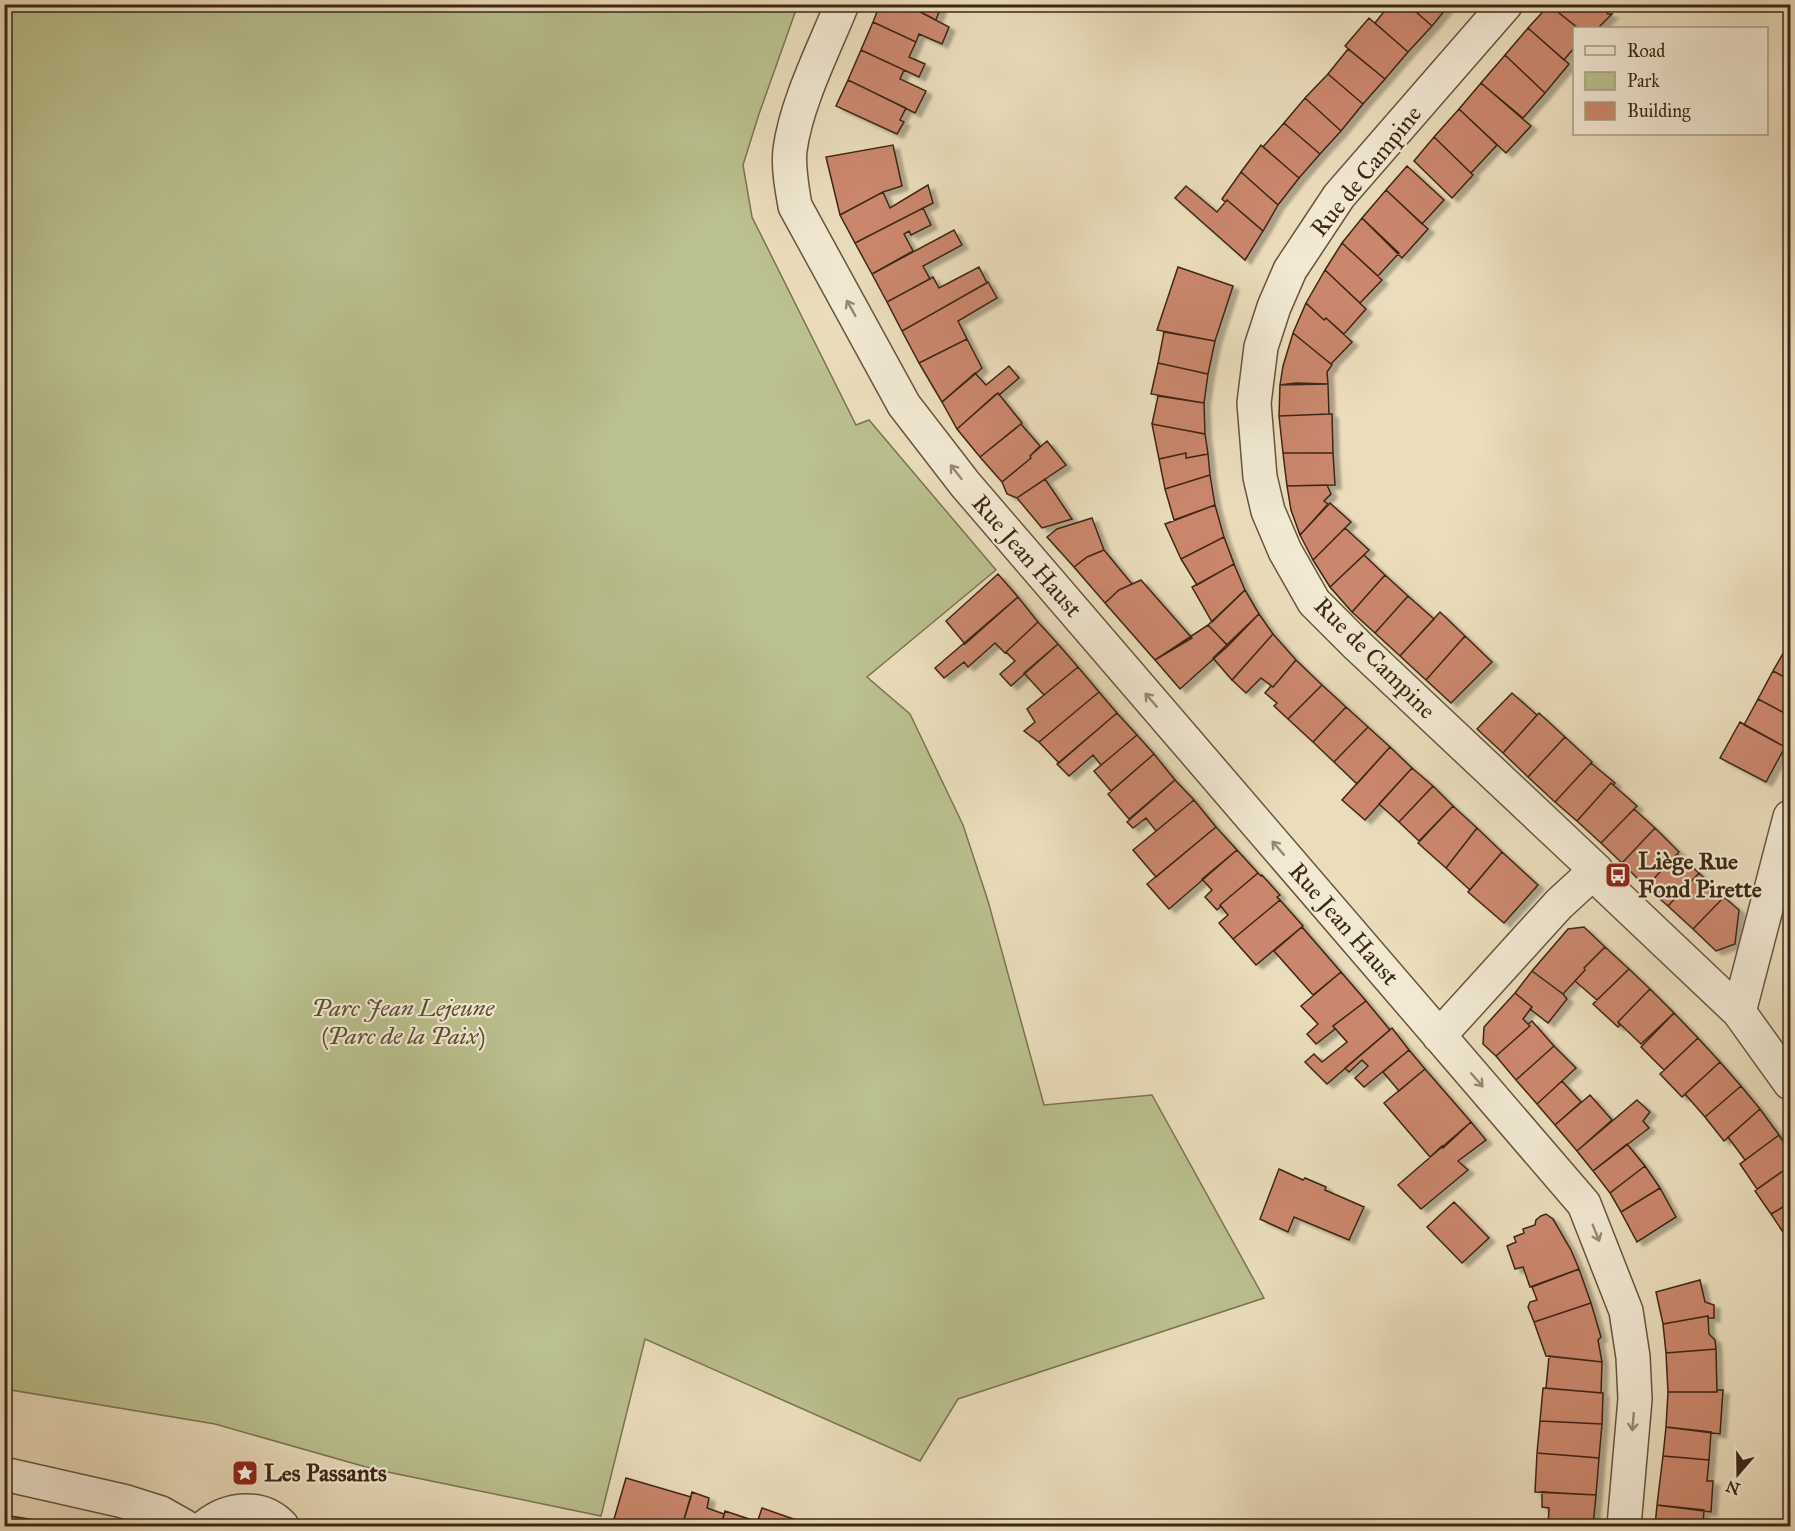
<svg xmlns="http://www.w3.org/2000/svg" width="1795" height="1531" viewBox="0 0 1795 1531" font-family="'IM FELL Great Primer',serif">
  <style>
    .green { fill: #bac08e; stroke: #7b7451; stroke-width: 1.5 }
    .building { fill: #cb876d; stroke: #3c2714; stroke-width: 1.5; filter: url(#shadow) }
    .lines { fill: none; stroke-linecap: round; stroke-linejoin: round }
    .minor-casing { stroke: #68543e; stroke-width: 36 }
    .minor { stroke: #f2e9d3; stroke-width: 33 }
    .oneway { stroke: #978874 }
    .labels { text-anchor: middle; stroke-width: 4.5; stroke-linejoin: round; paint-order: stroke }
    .street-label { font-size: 24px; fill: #3c2714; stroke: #f2e9d3 }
    .poi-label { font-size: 24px; font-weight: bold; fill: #3c2714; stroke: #f2e9d3; text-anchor: start }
    .park-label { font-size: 24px; font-style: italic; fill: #5c4d32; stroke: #f2e9d3 }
  </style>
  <defs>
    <filter id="shadow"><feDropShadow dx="6" dy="4" stdDeviation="1.5" flood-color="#0004"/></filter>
  </defs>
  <rect width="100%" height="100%" fill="#ebddbc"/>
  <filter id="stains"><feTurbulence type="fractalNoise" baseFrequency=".00333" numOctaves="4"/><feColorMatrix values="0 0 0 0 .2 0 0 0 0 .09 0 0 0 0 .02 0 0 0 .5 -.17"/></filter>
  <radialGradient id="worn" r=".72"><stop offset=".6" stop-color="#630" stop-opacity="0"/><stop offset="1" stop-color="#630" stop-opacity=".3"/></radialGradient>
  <path class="green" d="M775,4L797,7L759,114L743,165L752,217L856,425L869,420L996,570L867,677L910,714L963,825L988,901L1044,1105L1152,1095L1264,1298L958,1399L920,1461L645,1339L601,1516L373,1469L215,1424L5,1389V5Z"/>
  <path class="building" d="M880,4H905L949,27L942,44L919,34L916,42L873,22Z
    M905,4H942L936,20Z
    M1390,4H1407L1432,26L1408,52L1375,23Z
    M1407,4H1450L1432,26Z
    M1599,4L1608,14H1612L1598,28H1578L1549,5Z
    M1549,5L1578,28H1574V48L1564,60L1528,28Z
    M1369,18L1408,52L1385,79L1345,46Z
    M873,22L916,42L909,57L925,64L919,77L861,50Z
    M1528,28L1569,64L1545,93L1505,55Z
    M1348,49L1385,79L1363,104L1328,74Z
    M861,50L904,70L900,79L926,91L915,113L848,80Z
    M1505,55L1545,93L1523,118L1481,83Z
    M1328,74L1363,104L1341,131L1305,98Z
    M848,80L906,108L900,120L904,122L897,134L836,106Z
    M1481,83L1531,126L1506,153L1459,109Z
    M1305,98L1341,131L1320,154L1284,123Z
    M1459,109L1497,145L1471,173L1434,137Z
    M1284,123L1320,154L1299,178L1263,147Z
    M1434,137L1473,175L1452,198L1414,161Z
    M893,145L902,186L883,192L840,215L826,157Z
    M1261,145L1299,178L1278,205L1241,172Z
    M1407,166L1444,200L1422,224L1386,190Z
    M1241,172L1278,205L1263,231L1227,200L1225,202L1222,199Z
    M928,185L933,203L855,243L840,215L883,192L890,208Z
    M1186,186L1217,212L1227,200L1263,231L1245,260L1175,198Z
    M1386,190L1428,229L1402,258L1362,218Z
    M923,208L931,225L911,235L909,231L904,234L913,251L872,274L855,243Z
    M1362,218L1399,253L1378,276L1342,243Z
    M954,230L962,245L923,266L930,279L887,302L872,274Z
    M1342,243L1382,280L1360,303L1325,270Z
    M979,267L987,283L902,331L887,302L933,277L939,288Z
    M1178,267L1233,286L1215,341L1157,330Z
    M1325,270L1366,309L1344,334L1326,318L1324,320L1306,303Z
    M988,282L997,298L958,321L967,339L919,363L902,331Z
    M1306,303L1324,320L1326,318L1352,342L1331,364L1293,333Z
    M1164,332L1215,341L1208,374L1158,363Z
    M1293,333L1332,365L1327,372L1328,384L1280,385L1283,366Z
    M967,339L982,368L942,402L919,363Z
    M1158,363L1208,374L1204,403L1151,394Z
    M1009,366L1019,378L999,395L998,393L995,395L957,429L942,402L975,373L986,385Z
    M1296,383L1328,384L1329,414L1279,416L1280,385Z
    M998,393L1022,423L980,457L957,429Z
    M1158,396L1204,403L1205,434L1152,424Z
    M1329,414H1332L1333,453H1283L1279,416Z
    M1021,424L1040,446L1030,456L1031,458L1002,482L980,457Z
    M1152,424L1205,434L1208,454L1186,458V453L1159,459Z
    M1047,441L1066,465L1017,498L1007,494L1002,482L1031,458L1030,456Z
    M1186,453V458L1208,454L1210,475L1165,489L1159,459Z
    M1283,453H1333L1335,485L1287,486Z
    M1210,475L1215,505L1174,520L1165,489Z
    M1045,479L1072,519L1042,528L1017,498Z
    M1327,485L1331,494L1324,501L1328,504L1300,535L1291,510L1287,486Z
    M1330,503L1351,522L1313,560L1300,535Z
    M1215,505L1224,537L1181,559L1165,524Z
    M1092,518L1104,550L1087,557L1074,567L1047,537L1057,529Z
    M1345,528L1369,550L1330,587L1313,560Z
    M1224,537L1234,564L1197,585L1181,559Z
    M1104,550L1132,584L1119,590L1105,603L1074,567L1087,557Z
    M1364,555L1385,575L1352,612L1330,587Z
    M1234,564L1245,590L1212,622L1192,587Z
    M998,574L1018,597L965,644L946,621Z
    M1385,575L1408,596L1375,633L1352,612Z
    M1141,580L1192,638L1155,660L1105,603L1119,590Z
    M1245,590L1259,614L1228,646L1208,625Z
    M1408,596L1434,619L1400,656L1375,633Z
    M1018,597L1038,622L1005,653L995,643L968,667L964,662L944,678L935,668Z
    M1440,612L1465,636L1426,680L1400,656Z
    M1259,614L1273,634L1232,680L1213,658Z
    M1038,622L1058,644L1011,686L1000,674L1015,661L1006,652Z
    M1208,625L1228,646L1180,689L1155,660Z
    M1273,634L1296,660L1273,687L1261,678L1246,693L1232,680Z
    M1465,636L1492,662L1451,703L1426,680Z
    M1058,644L1078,667L1044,695L1024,673Z
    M1788,645L1790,646V680L1773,671Z
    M1296,660L1322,685L1288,719L1274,706L1277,703L1265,693L1271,686L1273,687Z
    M1078,667L1099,692L1039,742L1024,731L1035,722L1027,709Z
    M1773,671L1790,680V716L1758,699Z
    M1322,685L1346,707L1313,742L1288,719Z
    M1099,692L1117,713L1059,763L1039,742Z
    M1512,693L1537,715L1503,753L1477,729Z
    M1758,699L1790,716V737L1785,747L1744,725Z
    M1346,707L1368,727L1334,762L1313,742Z
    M1117,713L1137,735L1101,765L1093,755L1069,776L1057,764Z
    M1539,713L1565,737L1528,777L1503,753Z
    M1740,722L1785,747L1766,782L1720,758Z
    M1368,727L1390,747L1357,784L1334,762Z
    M1137,735L1154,754L1111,791L1094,771Z
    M1565,737L1592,762L1555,802L1528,777Z
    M1390,747L1412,768L1365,820L1342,800Z
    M1154,754L1175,780L1129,819L1108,794Z
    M1591,763L1615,783L1614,785L1611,783L1577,821L1555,802Z
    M1412,768L1433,786L1399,822L1379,804Z
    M1175,780L1194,800L1156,831L1146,818L1133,828L1127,822Z
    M1611,783L1637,806L1601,843L1577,821Z
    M1433,786L1453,806L1419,841L1399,822Z
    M1194,800L1216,827L1156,877L1133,850Z
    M1453,806L1477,828L1446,868L1418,843Z
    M1634,809L1655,828L1622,863L1601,843Z
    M1216,827L1237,850L1169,909L1147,884Z
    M1477,828L1502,852L1470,890L1446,868Z
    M1655,828L1679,852L1646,887L1622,863Z
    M1237,850L1258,873L1220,905L1221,906L1217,910L1205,897L1212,890L1202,879Z
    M1502,852L1538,885L1504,923L1468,892Z
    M1677,854L1699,873L1668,906L1646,887Z
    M1258,873L1261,876L1262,875L1280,895L1277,897L1280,900L1233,939L1219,923L1228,915L1220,905Z
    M1699,873L1724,897L1693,929L1668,906Z
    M1724,897L1739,910L1735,944L1716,951L1693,929Z
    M1280,900L1303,926L1256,965L1233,939Z
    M1302,927L1341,972L1313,995L1274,951Z
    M1584,927L1605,947L1584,968L1585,970L1563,994L1532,971L1568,929Z
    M1605,947L1629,969L1597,1000L1575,981L1585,970L1584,968Z
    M1629,969L1650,989L1618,1022L1620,1025L1618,1027L1593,1004Z
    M1532,971L1563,994L1567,999L1548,1023L1530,1009L1532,1007L1515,993Z
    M1341,972L1366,1001L1333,1026L1335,1029L1316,1044L1307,1034L1318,1024L1301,1006Z
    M1650,989L1674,1013L1641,1044L1618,1022Z
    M1515,993L1532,1007L1523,1019L1530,1026L1496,1056L1483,1044L1484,1027Z
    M1366,1001L1390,1030L1327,1084L1305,1062L1314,1054L1322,1062L1347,1042L1333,1026Z
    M1674,1013L1698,1038L1664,1070L1641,1047Z
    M1532,1021L1554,1046L1516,1080L1496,1056L1530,1026L1528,1024Z
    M1392,1028L1409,1050L1364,1087L1355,1078L1368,1066L1362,1060L1349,1072L1345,1068Z
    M1698,1038L1720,1062L1682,1097L1660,1074Z
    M1554,1046L1576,1068L1537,1104L1516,1080Z
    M1409,1050L1425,1069L1399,1091L1383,1072Z
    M1720,1062L1741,1086L1705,1117L1685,1094Z
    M1425,1069L1471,1122L1443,1148L1442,1146L1430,1157L1384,1103Z
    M1562,1081L1581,1102L1555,1125L1537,1104Z
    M1741,1086L1760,1109L1724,1141L1705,1117Z
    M1590,1095L1612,1120L1577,1151L1555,1125Z
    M1637,1100L1650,1112L1643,1121L1649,1128L1593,1171L1577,1151Z
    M1760,1109L1779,1135L1745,1160L1728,1137Z
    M1471,1122L1486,1140L1458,1161L1468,1170L1421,1209L1398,1185Z
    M1779,1135L1790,1152V1166L1757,1189L1740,1164Z
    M1627,1144L1645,1166L1610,1193L1593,1171Z
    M1645,1166L1660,1188L1621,1212L1610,1193Z
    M1790,1166V1203L1771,1214L1755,1191Z
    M1279,1169L1303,1180L1305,1178L1326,1187L1325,1190L1364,1207L1349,1240L1294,1217L1288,1232L1260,1219Z
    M1660,1188L1676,1217L1637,1242L1621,1212Z
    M1454,1202L1489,1238L1462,1263L1427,1227Z
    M1790,1203V1240L1789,1241L1771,1214Z
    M1546,1214L1553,1219L1571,1250L1579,1269L1530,1287L1523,1267L1515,1269L1507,1246L1516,1242L1514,1237L1524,1233L1523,1229L1535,1225L1536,1220L1541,1216Z
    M1579,1269L1591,1303L1534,1322L1528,1307L1530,1302L1537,1300L1532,1287Z
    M1700,1280L1705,1302L1714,1305V1318H1708V1316L1663,1324L1656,1292Z
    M1591,1303L1601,1337L1598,1340L1602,1362L1546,1356L1534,1322Z
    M1708,1316L1709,1334L1715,1340L1716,1349L1666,1353L1663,1324Z
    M1716,1349L1717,1392H1668L1666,1353Z
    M1549,1356L1602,1362L1601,1393L1546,1388Z
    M1543,1388L1603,1393L1602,1424L1540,1421Z
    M1717,1390H1723L1720,1434L1666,1427L1668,1392H1717Z
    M1540,1421L1602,1424L1599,1458L1537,1453Z
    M1666,1427L1711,1432L1709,1460L1663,1456Z
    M1537,1453L1599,1458L1596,1495L1535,1492Z
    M1663,1456L1709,1460L1707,1481H1713L1711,1512L1657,1505Z
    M626,1478L691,1497L682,1526H612Z
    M692,1492L709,1498L707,1508L724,1514L721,1526H682Z
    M1542,1492L1596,1495L1593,1526H1548L1549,1508L1542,1507Z
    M1657,1505L1704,1510L1703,1526H1655Z
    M762,1508L802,1522L801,1526H756Z
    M725,1511L758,1522L756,1526H721Z
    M10,1516L55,1523L54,1526H8Z"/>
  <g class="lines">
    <g class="minor-casing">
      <path id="minor" d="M842,4C824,49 796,103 790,150C788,168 792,188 795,206L904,405L965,484L1584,1204L1626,1311L1633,1357L1635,1399L1624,1526
        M1506,4L1339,196L1290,270L1274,307L1261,347L1254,403L1260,477L1268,511L1285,551L1314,602L1358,646L1596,870L1606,886L1739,1012L1790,1083
        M1739,1012L1790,817
        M1439,1036L1559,904L1596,870
        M4,1474L123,1501L161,1513L184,1526
        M206,1526C228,1508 261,1504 282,1526"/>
    </g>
    <use href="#minor" class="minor"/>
  </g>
  <defs><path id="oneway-shaft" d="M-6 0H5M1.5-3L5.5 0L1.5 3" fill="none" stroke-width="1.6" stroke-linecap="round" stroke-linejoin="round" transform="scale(1.5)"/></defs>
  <g class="oneway">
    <use href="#oneway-shaft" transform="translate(851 308) rotate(-119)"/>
    <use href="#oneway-shaft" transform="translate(956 472) rotate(-128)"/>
    <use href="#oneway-shaft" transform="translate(1151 700) rotate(-131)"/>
    <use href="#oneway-shaft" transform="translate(1278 848) rotate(-131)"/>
    <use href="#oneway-shaft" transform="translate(1477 1080) rotate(49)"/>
    <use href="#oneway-shaft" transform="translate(1596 1233) rotate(68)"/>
    <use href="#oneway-shaft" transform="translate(1633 1422) rotate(95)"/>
  </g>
  <defs>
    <g id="bus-square" transform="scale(1.35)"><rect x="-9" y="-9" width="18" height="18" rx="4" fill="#8f2418" stroke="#f2e9d3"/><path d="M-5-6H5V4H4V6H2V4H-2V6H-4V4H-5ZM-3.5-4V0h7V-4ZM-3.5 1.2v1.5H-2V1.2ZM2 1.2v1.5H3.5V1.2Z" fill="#fff"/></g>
    <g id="sight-square" transform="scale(1.35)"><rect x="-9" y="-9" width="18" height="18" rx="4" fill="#8f2418" stroke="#f2e9d3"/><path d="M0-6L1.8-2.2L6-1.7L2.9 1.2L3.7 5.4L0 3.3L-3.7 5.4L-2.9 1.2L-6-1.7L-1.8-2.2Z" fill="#fff"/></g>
  </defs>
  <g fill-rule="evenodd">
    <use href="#bus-square" x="1618" y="875"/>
    <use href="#sight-square" x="245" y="1473"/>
  </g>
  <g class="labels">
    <g class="street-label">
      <text transform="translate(1366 171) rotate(-51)" y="8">Rue de Campine</text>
      <text transform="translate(1027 556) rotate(49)" y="8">Rue Jean Haust</text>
      <text transform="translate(1375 658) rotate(45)" y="8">Rue de Campine</text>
      <text transform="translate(1344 924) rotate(49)" y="8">Rue Jean Haust</text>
    </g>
    <g class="poi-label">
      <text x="1638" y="869">Liège Rue<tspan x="1638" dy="28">Fond Pirette</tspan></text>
      <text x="264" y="1481">Les Passants</text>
    </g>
    <g class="park-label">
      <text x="403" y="1016">Parc Jean Lejeune<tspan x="403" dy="28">(Parc de la Paix)</tspan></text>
    </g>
  </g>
  <rect width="1795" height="1531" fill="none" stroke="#ebddbc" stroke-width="24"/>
  <rect x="6" y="6" width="1783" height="1519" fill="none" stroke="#3c2714" stroke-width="3"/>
  <rect x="12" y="12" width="1771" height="1507" fill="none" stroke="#3c2714" stroke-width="1.5"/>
  <rect x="1573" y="27" width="195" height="108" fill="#f2e9d3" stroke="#a99b87" stroke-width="1.5"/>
  <rect x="1585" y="46" width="30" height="9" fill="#f2e9d3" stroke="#a99b87" stroke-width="1.5"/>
  <text x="1627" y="57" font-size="18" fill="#3c2714">Road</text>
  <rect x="1585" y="72" width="30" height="18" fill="#bac08e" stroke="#a99b87" stroke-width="1.5"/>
  <text x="1627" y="87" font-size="18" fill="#3c2714">Park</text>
  <rect x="1585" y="102" width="30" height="18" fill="#cb876d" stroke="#a99b87" stroke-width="1.5"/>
  <text x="1627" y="117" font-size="18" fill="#3c2714">Building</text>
  <g transform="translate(1738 1474) rotate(200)" stroke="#f2e9d3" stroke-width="4.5" paint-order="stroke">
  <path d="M0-4.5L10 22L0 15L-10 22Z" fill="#3c2714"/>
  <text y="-9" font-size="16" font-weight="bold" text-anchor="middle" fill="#3c2714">N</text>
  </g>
  <rect width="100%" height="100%" filter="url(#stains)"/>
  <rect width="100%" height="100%" fill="url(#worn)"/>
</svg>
